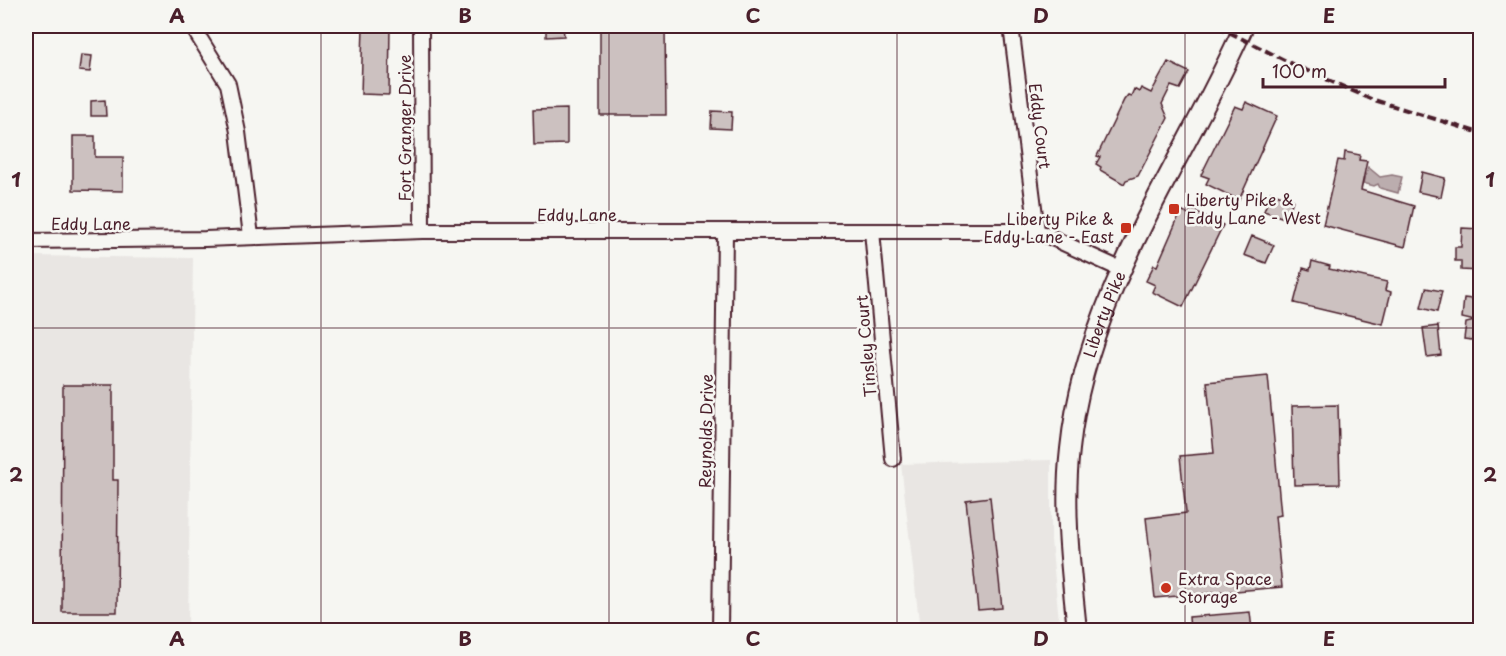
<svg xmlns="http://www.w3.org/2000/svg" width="1506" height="656" viewBox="0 0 1506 656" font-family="'Playpen Sans',sans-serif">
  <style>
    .built { fill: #e9e6e3 }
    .water { fill: #bbadae; stroke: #8e747a; stroke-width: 1.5 }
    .building { fill: #ccc1c0; stroke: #4a1f2b; stroke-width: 1.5 }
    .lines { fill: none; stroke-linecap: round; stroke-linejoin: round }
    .minor-casing { stroke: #4a1f2b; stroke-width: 18 }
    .tertiary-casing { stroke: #4a1f2b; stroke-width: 22 }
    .minor { stroke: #f6f6f2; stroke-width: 14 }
    .tertiary { stroke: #f6f6f2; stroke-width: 18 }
    .rail { stroke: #4a1f2b; stroke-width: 4; stroke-dasharray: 9 4.5; stroke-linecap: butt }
    .grid { fill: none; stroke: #4a1f2b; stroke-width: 1.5; stroke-opacity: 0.55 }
    .poi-dot { fill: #c8321e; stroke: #f6f6f2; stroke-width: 2 }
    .labels { text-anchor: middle; stroke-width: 5; stroke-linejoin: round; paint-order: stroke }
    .street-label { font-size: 16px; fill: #4a1f2b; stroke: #f6f6f2 }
    .poi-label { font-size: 16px; fill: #4a1f2b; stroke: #f6f6f2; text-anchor: start }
    .neatline { fill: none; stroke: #4a1f2b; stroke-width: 2 }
    .grid-label { font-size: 20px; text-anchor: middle; font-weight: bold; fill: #4a1f2b }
  </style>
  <rect width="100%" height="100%" fill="#f6f6f2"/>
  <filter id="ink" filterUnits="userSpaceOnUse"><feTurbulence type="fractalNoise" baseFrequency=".0167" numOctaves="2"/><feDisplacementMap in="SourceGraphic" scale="12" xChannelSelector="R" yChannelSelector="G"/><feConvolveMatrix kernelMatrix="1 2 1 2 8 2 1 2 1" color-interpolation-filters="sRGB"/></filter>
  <g filter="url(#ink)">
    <path class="built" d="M26,256L193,258L188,630H26Z
      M1051,460V540L1060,630H920L901,464Z"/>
    <path class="water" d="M1368,167L1380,177L1392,175L1402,177L1398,193L1380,188L1378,184L1374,186L1363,183Z"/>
    <path class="building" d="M363,26H390L389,95L361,94Z
      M546,26H563L564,36L546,37Z
      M600,26H665L666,115H600Z
      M81,55L92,56L90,72L79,71Z
      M1168,62L1189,72L1180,89L1171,86L1162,104L1168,118L1138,176L1126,180L1124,184L1100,170L1101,167L1096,164L1100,157L1097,156L1124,100L1128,95L1131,96L1134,89L1139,92L1141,88L1151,93Z
      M105,100L106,116H91V101Z
      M1246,102L1277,116L1239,200L1206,184L1209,178L1201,175L1235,106L1243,109Z
      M567,109V144L534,145L533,110Z
      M712,111L732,112L731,129L711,128Z
      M73,136H95V157H123V191L73,190Z
      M1345,152L1360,155L1359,160L1367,161L1361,190L1414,206L1405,247L1323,225L1338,160L1344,161Z
      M1422,172L1445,178L1441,197L1418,192Z
      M1271,192L1293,200L1287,219L1264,211Z
      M1191,209L1223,225L1183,307L1152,292L1155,285L1146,281L1154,265L1157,266L1181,211L1189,215Z
      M1462,228L1480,229V271L1461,270V261H1455V247H1461Z
      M1252,236L1274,245L1266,263L1244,255Z
      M1312,261L1330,266L1329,269L1387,282L1385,290L1391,292L1383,324L1294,303L1303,268L1310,270Z
      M1426,288L1442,291L1437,312L1421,308Z
      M1464,298L1480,300V341L1464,339L1466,323L1475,321L1462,318Z
      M1438,326L1441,355L1427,357L1423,328Z
      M1268,376L1281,515L1275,516L1282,587L1155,598L1146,518L1186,513L1180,456L1214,453L1207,382Z
      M63,385H113V480H118L117,612H62Z
      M1338,405L1340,484L1294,485L1292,406Z
      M990,497L1002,608L978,610L966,500Z
      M1250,612L1252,630H1190L1189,617Z"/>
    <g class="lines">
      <g class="minor-casing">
        <path id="minor" d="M192,26L228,84L238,132L251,236
          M421,26L422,231
          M1011,26L1037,231
          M872,231L893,459
          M26,241L205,239L422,231H1037L1120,269
          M720,630L725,233"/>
      </g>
      <g class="tertiary-casing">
        <g id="tertiary">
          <path id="s1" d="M1077,630C1071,570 1063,509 1070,449C1086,292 1182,166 1244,26"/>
        </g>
      </g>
      <use href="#minor" class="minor"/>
      <use href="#tertiary" class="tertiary"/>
      <path class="rail" d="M1217,26L1292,64L1371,99L1480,133"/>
    </g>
  </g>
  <path class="grid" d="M321,26V630M609,26V630M897,26V630M1185,26V630M26,328H1480"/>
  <g class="poi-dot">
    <rect x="1168" y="203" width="12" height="12" rx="3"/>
    <rect x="1120" y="222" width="12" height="12" rx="3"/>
    <circle cx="1166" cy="588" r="6"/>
  </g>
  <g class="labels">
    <g class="street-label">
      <text transform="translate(1040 126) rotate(83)" y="6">Eddy Court</text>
      <text transform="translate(405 128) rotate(-90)" y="6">Fort Granger Drive</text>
      <text x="577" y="221">Eddy Lane</text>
      <text x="91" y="230">Eddy Lane</text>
      <text dy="6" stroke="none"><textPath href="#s1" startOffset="321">Liberty Pike</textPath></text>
      <text transform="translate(866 346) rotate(-95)" y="6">Tinsley Court</text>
      <text transform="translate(706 431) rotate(-89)" y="6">Reynolds Drive</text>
    </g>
    <g class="poi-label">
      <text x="1186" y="206">Liberty Pike &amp;<tspan x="1186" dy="18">Eddy Lane - West</tspan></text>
      <text x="1114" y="225" text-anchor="end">Liberty Pike &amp;<tspan x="1114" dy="18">Eddy Lane - East</tspan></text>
      <text x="1178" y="585">Extra Space<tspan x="1178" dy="18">Storage</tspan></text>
    </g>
  </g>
  <rect width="1506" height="656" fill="none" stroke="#f6f6f2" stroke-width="66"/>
  <path d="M1263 78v9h182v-9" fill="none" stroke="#4a1f2b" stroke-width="3"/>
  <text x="1272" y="78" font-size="18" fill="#4a1f2b" stroke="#f6f6f2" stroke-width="4.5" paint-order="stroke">100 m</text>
  <rect x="33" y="33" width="1440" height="590" class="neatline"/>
  <g class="grid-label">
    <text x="177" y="23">A</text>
    <text x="465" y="23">B</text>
    <text x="753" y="23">C</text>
    <text x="1041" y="23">D</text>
    <text x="1329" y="23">E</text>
    <text x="16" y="187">1</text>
    <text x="1490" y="187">1</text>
    <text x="16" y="482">2</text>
    <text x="1490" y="482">2</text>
    <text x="177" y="646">A</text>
    <text x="465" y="646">B</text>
    <text x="753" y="646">C</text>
    <text x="1041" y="646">D</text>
    <text x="1329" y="646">E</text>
  </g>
</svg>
